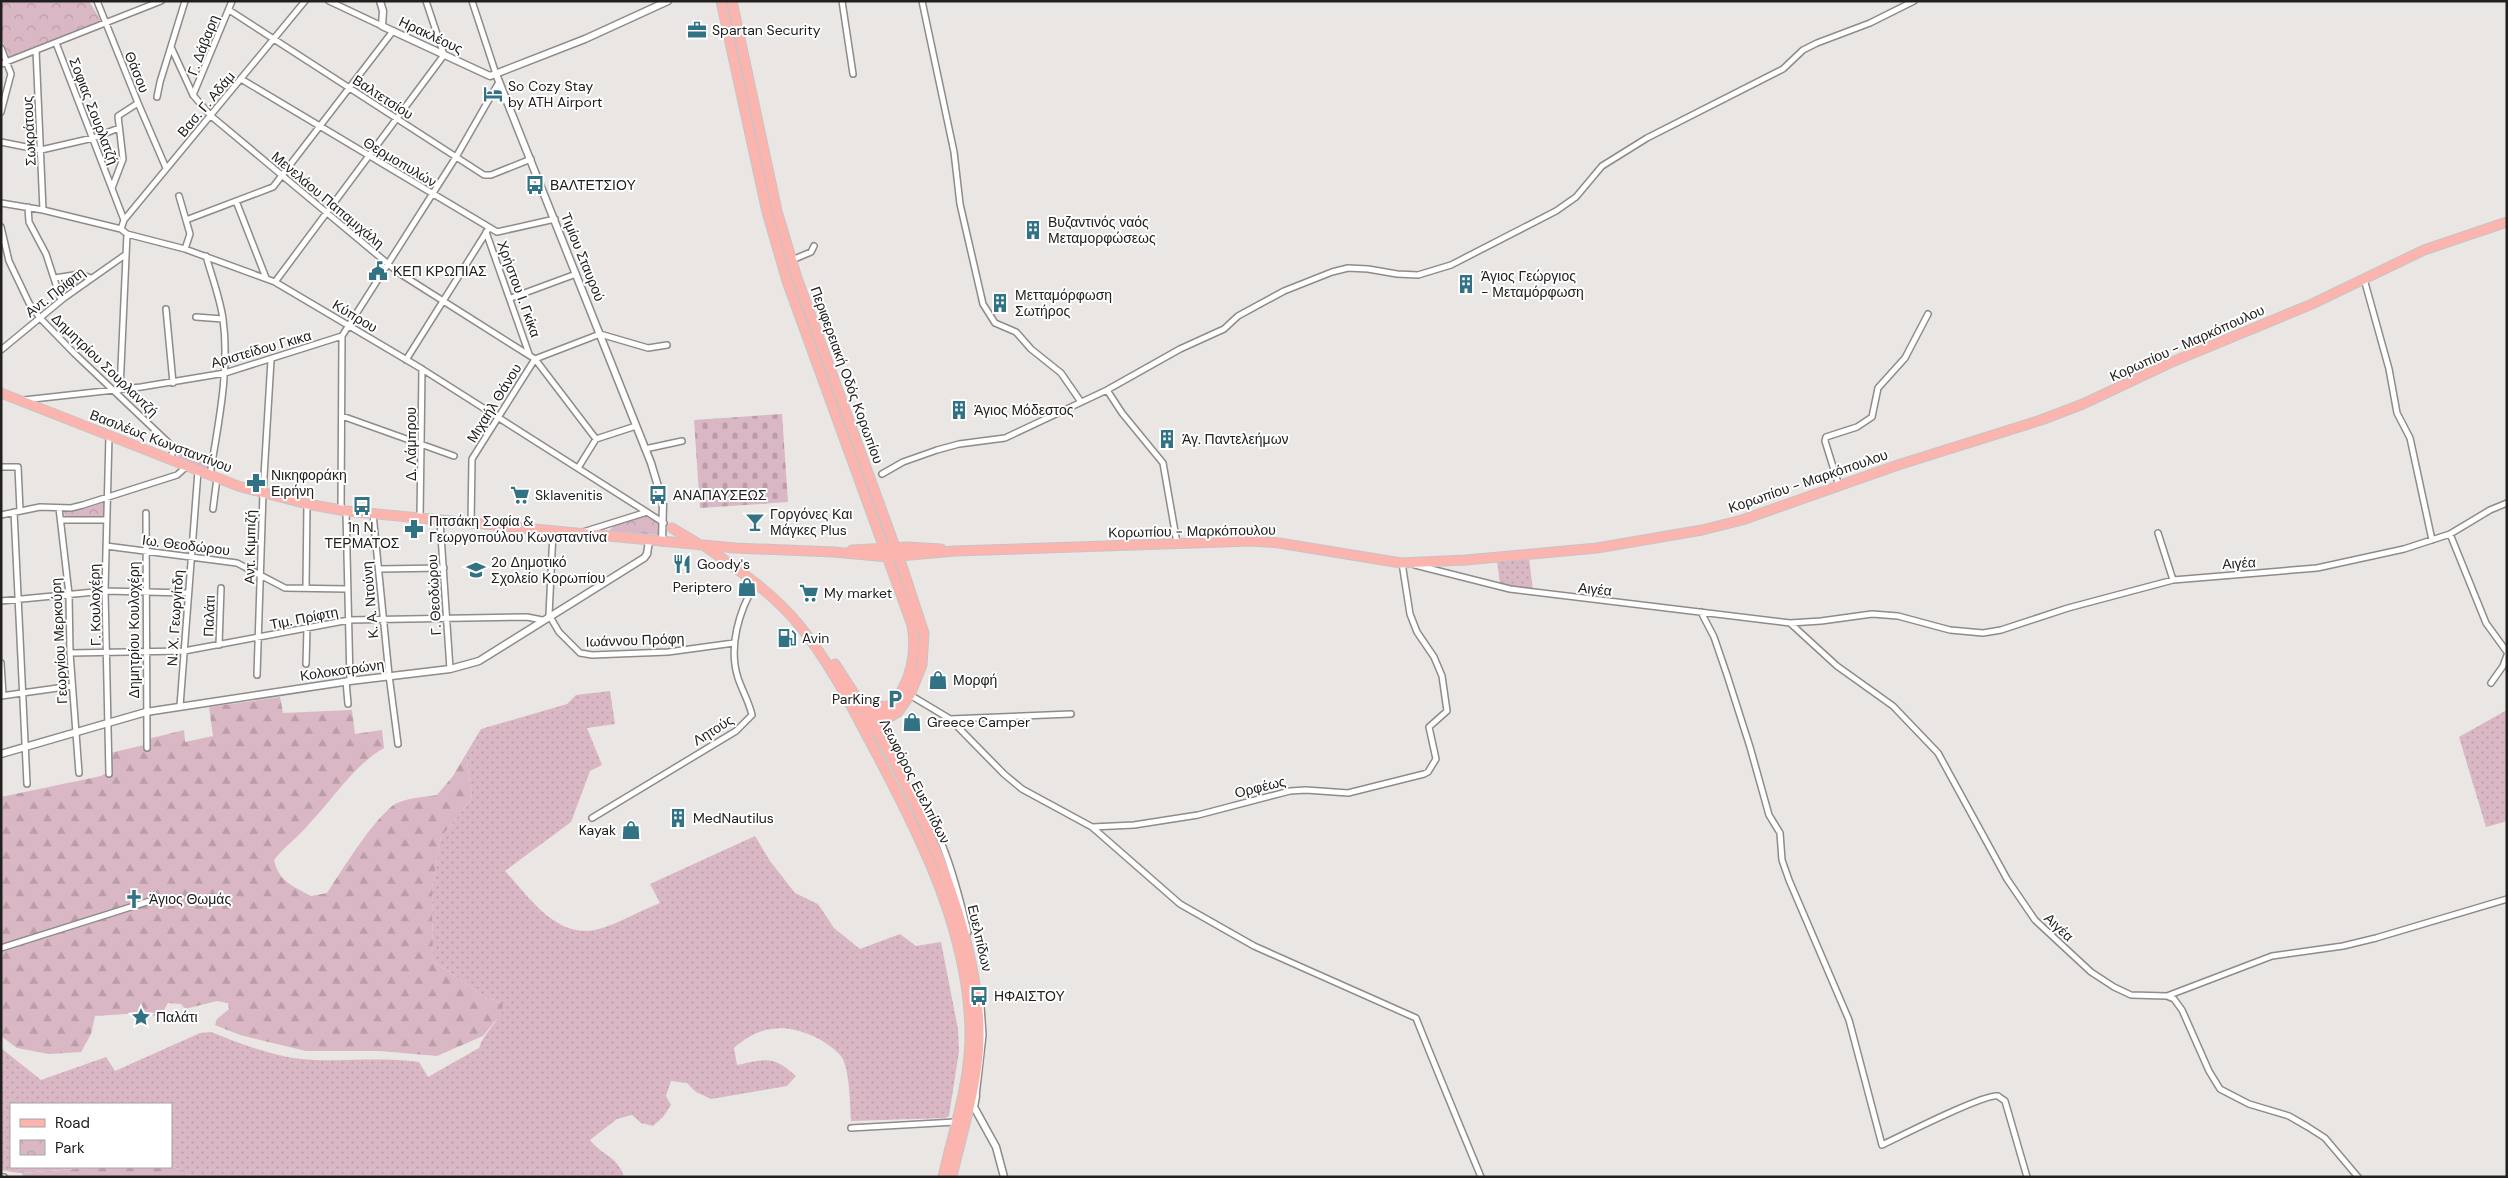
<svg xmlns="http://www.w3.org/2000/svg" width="2508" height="1178" viewBox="0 0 2508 1178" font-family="'DM Sans',sans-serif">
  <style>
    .grass { fill: url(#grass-dots) }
    .forest { fill: url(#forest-firs) }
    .cemetery { fill: url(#cemetery-stones) }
    .park { fill: url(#park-crowns) }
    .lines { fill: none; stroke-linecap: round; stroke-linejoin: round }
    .minor-casing { stroke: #8e8b89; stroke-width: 8 }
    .tertiary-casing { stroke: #8e8b89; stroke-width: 9 }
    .primary-casing { stroke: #c5c5c5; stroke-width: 11 }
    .minor { stroke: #fff; stroke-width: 5 }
    .tertiary { stroke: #fff; stroke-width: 6 }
    .primary { stroke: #fcb4af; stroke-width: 9 }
    .labels { text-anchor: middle; stroke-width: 4; stroke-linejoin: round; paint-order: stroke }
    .poi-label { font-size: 14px; fill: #21201f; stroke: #fff; text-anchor: start }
    .street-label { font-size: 14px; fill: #21201f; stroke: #fff }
  </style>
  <defs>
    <pattern id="grass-dots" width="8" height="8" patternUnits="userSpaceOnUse" patternTransform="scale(1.25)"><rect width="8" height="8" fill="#dab7c4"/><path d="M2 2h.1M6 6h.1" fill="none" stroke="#bb9da8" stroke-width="1.8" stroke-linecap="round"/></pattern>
    <pattern id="forest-firs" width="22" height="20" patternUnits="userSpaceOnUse" patternTransform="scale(1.25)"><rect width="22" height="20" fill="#dab7c4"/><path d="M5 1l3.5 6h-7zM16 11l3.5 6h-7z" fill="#bb9da8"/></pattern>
    <pattern id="cemetery-stones" width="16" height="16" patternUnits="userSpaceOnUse" patternTransform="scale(1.25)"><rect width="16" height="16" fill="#dab7c4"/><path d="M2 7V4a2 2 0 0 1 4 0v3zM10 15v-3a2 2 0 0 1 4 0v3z" fill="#bb9da8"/></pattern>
    <pattern id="park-crowns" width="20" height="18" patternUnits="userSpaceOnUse" patternTransform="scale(1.25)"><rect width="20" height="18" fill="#dab7c4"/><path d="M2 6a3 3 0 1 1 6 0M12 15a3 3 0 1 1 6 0" fill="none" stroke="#bb9da8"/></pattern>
  </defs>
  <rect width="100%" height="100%" fill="#e9e6e4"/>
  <path class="grass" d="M1529,558L1533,591L1500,585L1497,560Z
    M610,691L615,724L587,728L602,765L590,771L571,822L505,871C529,897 556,938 595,930C614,926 642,910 660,903L650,884L755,836L770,861L795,893L818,904L834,928L860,949L900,934L916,946L941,942L958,1029L959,1051L949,1116L945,1118L851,1121C850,1105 850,1069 841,1056C834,1048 822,1040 813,1036C783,1023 759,1026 734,1048L737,1065C766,1059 773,1055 796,1076L787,1086L711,1099L696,1092L687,1083L671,1081L666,1096L671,1105L663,1117L653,1126L641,1123L632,1115L617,1119L590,1140C601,1155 618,1156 624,1177H192L185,1171L171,1166V1104H11V1167H103L19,1173L1,1170V1048L41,1080L106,1057L115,1071L200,1033L211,1032C244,1045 279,1059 315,1060C350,1061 384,1057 419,1062L428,1077L479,1048C485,1030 501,1021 503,1004L484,996L433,961L432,888L441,837L472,798L466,754L481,729L567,704L576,695Z
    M2507,710V821L2486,827L2459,737Z"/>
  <path class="forest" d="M280,697L283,713L352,710L355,734L382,730L384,748C354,765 333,799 309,824C298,837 285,846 274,860C279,882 293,886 311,896L327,893C345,866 368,827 392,806C403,798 424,797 437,795L453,776L466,754L472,798L441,837L432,888L433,961L484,996L503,1004L502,1013L483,1036L437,1056L380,1051H306L240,1035L215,1025L217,1019L229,1009L228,1003L217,1001L185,1009L181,1004L168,1003L160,1017L142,1013L95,1016L91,1034L81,1052L49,1054L17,1048L1,1036V797L101,776L106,773V754L144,745V740L184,730L185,742L213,736L209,707Z
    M171,1166L185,1171L192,1177H23L22,1173L103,1167Z"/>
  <path class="cemetery" d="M782,414L788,502L700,508L694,420Z"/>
  <path class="park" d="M1,1H89L101,21L9,57L1,38Z
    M89,279L64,298L58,280Z
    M180,451L212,456L210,471L178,459Z
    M106,502V520H65L64,510L84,509Z
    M645,516L662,525L661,534L658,535L609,531L615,524Z"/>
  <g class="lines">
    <g class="minor-casing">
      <path id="minor" d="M97,1L138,103L118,116L123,159L112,188
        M329,1L382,26
        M472,1L496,74
        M842,1L853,74
        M922,1L954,152L960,204L983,304L995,323L1016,332L1031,349L1061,373L1081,402
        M229,10L484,175H491L531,159
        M56,43L124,220L121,229
        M171,47L193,95L211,116L399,273L535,359L596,439
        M1,48L11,74L1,112
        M36,50L43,210
        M1,64L161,1
        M241,79L497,232L555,219
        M193,95L232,1
        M157,97L160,82L185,1
        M138,103L166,168
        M1,142L41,150L93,138L119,128
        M179,196L190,234L185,249
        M236,201L266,278
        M1,203L43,210L121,229L127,234L185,249L275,282L422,369L664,523
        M28,207L29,222L46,254L61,300
        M124,220L305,1
        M186,220L273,187L393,31
        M1,227L9,261L29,303L40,318L74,353L174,448L170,460
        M486,232L529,354
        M206,256C212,277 220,298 223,319C230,370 218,425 210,475
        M792,260L811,252L814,246
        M55,278L80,274L91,278
        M2364,279L2389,369L2397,413L2410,438L2432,540
        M275,282L444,55L426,1
        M511,298L576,274
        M166,309L173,383
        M196,317L223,319
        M1,350L64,298L125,255
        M535,359L600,334L648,348L667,345
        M406,360L489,228
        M120,390L127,234
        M1107,390L1122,413L1163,463L1177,543
        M24,400L141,387L225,373L342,336L456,157L499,82
        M342,416L454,456
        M645,449L682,441
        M1,467H18L20,510
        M578,468L596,439L636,426
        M882,474L903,462L937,450L959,444L1005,438L1107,390L1180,349L1224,329L1238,316L1284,291L1332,272L1348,268L1368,269L1397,274L1418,275L1451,265L1556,211L1576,197L1602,166L1647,138L1783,69L1803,50L1817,43L1870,23L1914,1
        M1839,486L1825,441L1826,437L1857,427L1872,417L1878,388L1905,358L1928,314
        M59,508L69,594L70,653L79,773
        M213,509L217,478
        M341,510L342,336
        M346,511L350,681
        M14,512L27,784
        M146,513L147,748
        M373,514L389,675L398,744
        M1,515L40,507L71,508L83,505L177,475L186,467
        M420,519L422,369
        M61,520H106
        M440,521L450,669
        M471,524L472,459L535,359
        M553,532L549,615L559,632L580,653L592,655L668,652L734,643
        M583,532L647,512
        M2158,533L2173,580
        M2450,534L2486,623L2507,652
        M106,546L237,563L285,588L347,589
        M1415,565L1510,589L1790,623L1837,666L1893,706L1938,753L2007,879L2035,920L2091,972L2114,987L2131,995L2167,996L2174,999L2182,1010L2209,1071L2220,1089L2249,1104L2289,1116L2308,1127L2325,1138L2358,1177
        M379,569L444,568
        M306,588L307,504
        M1,601L105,591L188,593
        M1701,612L1714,637L1727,675L1750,747L1769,815L1780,833L1782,860L1789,880L1849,1020L1882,1145C1899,1137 1985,1093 1998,1096C1999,1097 2004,1100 2005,1101L2027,1177
        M1790,623L1821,621L1872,614L1898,616L1950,630L1983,633L2001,630L2068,608L2173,580L2317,568L2404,549L2450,534L2490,510L2507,503
        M219,645L221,588
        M70,653L184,651L349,620L527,617L542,620
        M1,663L3,695
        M306,664L307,628
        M257,675L263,493L271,360
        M346,681L348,704
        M2491,683L2503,666L2507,655
        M910,695L950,719L1004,774L1022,789L1092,827L1134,825L1198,815L1290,791L1306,790L1348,793L1424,774L1428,772L1436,759L1429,727L1447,711L1442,676L1434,657L1417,632L1410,614L1402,563
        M1,696L72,686
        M180,706L198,471
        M950,719L1071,714
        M109,774L105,591L109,436
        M916,802C942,823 960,899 968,932
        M592,818L736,731L752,715C749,702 742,690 738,678C728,647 739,611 755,584
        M1092,827L1180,904L1254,946L1416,1018C1437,1071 1459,1124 1481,1177
        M1,948L153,900
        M2167,996L2272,956L2343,946L2376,938L2507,899
        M976,1096L983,1035L980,992
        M851,1128L955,1122
        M1,1177H4"/>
    </g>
    <g class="tertiary-casing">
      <path id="tertiary" d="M380,1L383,11L382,26L490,76L585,39L668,1
        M496,74L651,463L663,503L662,542
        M1,754L146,712L350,681L450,669L479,661L644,558L647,554L649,541
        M971,1093L976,1096L974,1107L996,1147L1004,1177"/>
    </g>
    <g class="primary-casing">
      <path id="primary" d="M721,1L767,212L787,281L912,625C917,652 911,684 891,705C883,713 870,718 860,723
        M732,1L777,211L797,278L902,566L924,633L922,665L910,695L898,712L865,732
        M1,393L238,486L307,504L346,511L735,548L834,552L888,557L955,551L1252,541L1279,543L1401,563L1466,560L1597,548L1702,530L1742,520L1898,465L2041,420L2083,404L2172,362L2312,304L2424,250L2507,222
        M672,528L697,543
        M703,545C736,568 773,593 799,625C831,664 851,706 875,751C922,839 971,937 970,1039C969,1086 953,1132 943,1177
        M852,550L907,547L941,549
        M835,664C901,763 981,918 979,1039C978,1085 962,1132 952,1177
        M861,701L873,707L888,706"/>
    </g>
    <use href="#minor" class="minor"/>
    <use href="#tertiary" class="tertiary"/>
    <use href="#primary" class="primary"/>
  </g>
  <defs>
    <g id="office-bare" transform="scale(1.5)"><path d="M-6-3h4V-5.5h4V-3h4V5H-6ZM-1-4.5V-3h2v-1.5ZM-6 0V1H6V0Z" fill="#317385" stroke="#fff" stroke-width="2.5" paint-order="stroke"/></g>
    <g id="hotel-bare" transform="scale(1.5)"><path d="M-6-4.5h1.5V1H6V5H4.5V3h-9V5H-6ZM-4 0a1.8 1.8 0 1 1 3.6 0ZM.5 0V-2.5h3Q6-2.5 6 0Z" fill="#317385" stroke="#fff" stroke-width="2.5" paint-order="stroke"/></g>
    <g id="bus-bare" transform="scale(1.5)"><path d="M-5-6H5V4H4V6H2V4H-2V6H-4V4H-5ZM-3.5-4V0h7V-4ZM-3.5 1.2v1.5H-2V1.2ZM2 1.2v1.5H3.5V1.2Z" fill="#317385" stroke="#fff" stroke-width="2.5" paint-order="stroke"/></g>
    <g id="building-bare" transform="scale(1.5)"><path d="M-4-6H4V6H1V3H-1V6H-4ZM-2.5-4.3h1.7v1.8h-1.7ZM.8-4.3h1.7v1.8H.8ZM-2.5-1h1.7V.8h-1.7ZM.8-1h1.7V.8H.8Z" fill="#317385" stroke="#fff" stroke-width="2.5" paint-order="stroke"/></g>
    <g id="civic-bare" transform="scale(1.5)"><path d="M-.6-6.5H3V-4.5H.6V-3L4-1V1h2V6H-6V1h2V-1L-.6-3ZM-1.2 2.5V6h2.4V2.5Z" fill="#317385" stroke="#fff" stroke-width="2.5" paint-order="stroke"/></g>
    <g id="pharmacy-bare" transform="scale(1.5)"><path d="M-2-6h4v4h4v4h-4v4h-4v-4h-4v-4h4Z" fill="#317385" stroke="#fff" stroke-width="2.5" paint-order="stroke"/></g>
    <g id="supermarket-bare" transform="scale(1.5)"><path d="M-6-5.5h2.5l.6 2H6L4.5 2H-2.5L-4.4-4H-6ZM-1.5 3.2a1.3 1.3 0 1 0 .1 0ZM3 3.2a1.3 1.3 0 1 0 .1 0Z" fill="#317385" stroke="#fff" stroke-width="2.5" paint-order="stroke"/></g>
    <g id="bar-bare" transform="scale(1.5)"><path d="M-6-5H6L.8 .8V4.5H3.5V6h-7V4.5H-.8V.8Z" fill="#317385" stroke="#fff" stroke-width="2.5" paint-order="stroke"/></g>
    <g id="restaurant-bare" transform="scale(1.5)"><path d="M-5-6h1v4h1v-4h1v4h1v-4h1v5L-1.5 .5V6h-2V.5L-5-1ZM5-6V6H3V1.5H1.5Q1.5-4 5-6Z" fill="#317385" stroke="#fff" stroke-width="2.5" paint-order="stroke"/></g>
    <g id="school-bare" transform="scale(1.5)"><path d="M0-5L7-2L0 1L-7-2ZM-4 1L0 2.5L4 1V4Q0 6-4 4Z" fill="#317385" stroke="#fff" stroke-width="2.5" paint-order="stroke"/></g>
    <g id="shop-bare" transform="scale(1.5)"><path d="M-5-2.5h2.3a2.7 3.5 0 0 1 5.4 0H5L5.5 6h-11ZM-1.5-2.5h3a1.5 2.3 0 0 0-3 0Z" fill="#317385" stroke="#fff" stroke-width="2.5" paint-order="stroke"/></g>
    <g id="fuel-bare" transform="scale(1.5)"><path d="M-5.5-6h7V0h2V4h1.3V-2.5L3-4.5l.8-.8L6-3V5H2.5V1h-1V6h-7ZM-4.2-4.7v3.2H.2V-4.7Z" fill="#317385" stroke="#fff" stroke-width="2.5" paint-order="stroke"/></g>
    <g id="parking-bare" transform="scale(1.5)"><path d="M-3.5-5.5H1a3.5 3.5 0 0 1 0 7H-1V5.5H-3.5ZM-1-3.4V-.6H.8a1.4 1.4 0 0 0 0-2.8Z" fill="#317385" stroke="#fff" stroke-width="2.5" paint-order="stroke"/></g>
    <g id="church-bare" transform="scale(1.5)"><path d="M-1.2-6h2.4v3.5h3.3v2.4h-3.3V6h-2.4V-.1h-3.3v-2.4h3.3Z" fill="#317385" stroke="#fff" stroke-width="2.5" paint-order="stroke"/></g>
    <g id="sight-bare" transform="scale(1.5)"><path d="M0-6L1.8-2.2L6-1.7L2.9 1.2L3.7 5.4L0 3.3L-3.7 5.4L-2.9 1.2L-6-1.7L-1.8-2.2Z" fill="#317385" stroke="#fff" stroke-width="2.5" paint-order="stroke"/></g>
  </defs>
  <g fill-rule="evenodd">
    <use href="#office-bare" x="697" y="30"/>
    <use href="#hotel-bare" x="493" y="94"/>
    <use href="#bus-bare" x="535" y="185"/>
    <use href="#building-bare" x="1033" y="230"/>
    <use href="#civic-bare" x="378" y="271"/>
    <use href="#building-bare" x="1466" y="284"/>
    <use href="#building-bare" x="1000" y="303"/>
    <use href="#building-bare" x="959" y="410"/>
    <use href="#building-bare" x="1167" y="439"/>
    <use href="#pharmacy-bare" x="256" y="483"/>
    <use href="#supermarket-bare" x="520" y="495"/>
    <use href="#bus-bare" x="658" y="495"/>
    <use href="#bus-bare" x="362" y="506"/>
    <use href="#bar-bare" x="755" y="522"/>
    <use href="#pharmacy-bare" x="414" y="529"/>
    <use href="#restaurant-bare" x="682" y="564"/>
    <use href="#school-bare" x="476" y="570"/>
    <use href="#shop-bare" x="747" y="587"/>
    <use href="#supermarket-bare" x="809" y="593"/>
    <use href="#fuel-bare" x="787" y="638"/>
    <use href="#shop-bare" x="938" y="680"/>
    <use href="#parking-bare" x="895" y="699"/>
    <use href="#shop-bare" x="912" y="722"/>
    <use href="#building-bare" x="678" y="818"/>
    <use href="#shop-bare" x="631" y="830"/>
    <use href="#church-bare" x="134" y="899"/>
    <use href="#bus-bare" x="979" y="996"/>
    <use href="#sight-bare" x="141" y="1017"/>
  </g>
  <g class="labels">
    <g class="poi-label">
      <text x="712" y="35">Spartan Security</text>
      <text x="508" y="91">So Cozy Stay<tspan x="508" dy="16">by ATH Airport</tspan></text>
      <text x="550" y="190">ΒΑΛΤΕΤΣΙΟΥ</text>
      <text x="1048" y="227">Βυζαντινός ναός<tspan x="1048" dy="16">Μεταμορφώσεως</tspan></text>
      <text x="393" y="276">ΚΕΠ ΚΡΩΠΙΑΣ</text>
      <text x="1481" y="281">Άγιος Γεώργιος<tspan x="1481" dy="16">- Μεταμόρφωση</tspan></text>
      <text x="1015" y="300">Μετταμόρφωση<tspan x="1015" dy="16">Σωτήρος</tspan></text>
      <text x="974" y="415">Άγιος Μόδεστος</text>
      <text x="1182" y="444">Άγ. Παντελεήμων</text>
      <text x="271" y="480">Νικηφοράκη<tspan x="271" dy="16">Ειρήνη</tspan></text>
      <text x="535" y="500">Sklavenitis</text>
      <text x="673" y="500">ΑΝΑΠΑΥΣΕΩΣ</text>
      <text x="770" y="519">Γοργόνες Και<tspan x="770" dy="16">Μάγκες Plus</tspan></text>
      <text x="429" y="526">Πιτσάκη Σοφία &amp;<tspan x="429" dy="16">Γεωργοπούλου Κωνσταντίνα</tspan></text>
      <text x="362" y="532" text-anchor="middle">1η Ν.<tspan x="362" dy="16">ΤΕΡΜΑΤΟΣ</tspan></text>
      <text x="491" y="567">2ο Δημοτικό<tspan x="491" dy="16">Σχολείο Κορωπίου</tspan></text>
      <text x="697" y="569">Goody's</text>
      <text x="732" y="592" text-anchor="end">Periptero</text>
      <text x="824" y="598">My market</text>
      <text x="802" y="643">Avin</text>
      <text x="953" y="685">Μορφή</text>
      <text x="880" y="704" text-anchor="end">ParKing</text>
      <text x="927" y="727">Greece Camper</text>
      <text x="693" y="823">MedNautilus</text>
      <text x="616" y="835" text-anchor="end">Kayak</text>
      <text x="149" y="904">Άγιος Θωμάς</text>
      <text x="994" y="1001">ΗΦΑΙΣΤΟΥ</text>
      <text x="156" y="1022">Παλάτι</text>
    </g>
    <g class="street-label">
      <text transform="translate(431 35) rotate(25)" y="5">Ηρακλέους</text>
      <text transform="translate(203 45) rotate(-69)" y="5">Γ. Δάβαρη</text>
      <text transform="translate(137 72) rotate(68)" y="5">Θάσου</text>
      <text transform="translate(383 97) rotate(33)" y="5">Βαλτετσίου</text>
      <text transform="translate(206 104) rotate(-50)" y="5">Βασ. Γ. Αδάμ</text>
      <text transform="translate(94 111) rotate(69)" y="5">Σοφιας Σουρλατζή</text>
      <text transform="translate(29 131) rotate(-93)" y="5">Σωκράτους</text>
      <text transform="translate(400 162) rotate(31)" y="5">Θερμοπυλών</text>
      <text transform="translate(328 200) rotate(40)" y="5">Μενελάου Παπαμιχάλη</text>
      <text transform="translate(583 257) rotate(68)" y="5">Τιμίου Σταυρού</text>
      <text transform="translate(519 289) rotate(70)" y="5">Χρήστου Ι. Γκίκα</text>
      <text transform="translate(55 292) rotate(-38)" y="5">Αντ. Πρίφτη</text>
      <text transform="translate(355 316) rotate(31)" y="5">Κύπρου</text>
      <text transform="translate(2187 343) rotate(-24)" y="5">Κορωπίου - Μαρκόπουλου</text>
      <text transform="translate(261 349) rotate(-16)" y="5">Αριστείδου Γκικα</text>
      <text transform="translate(105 365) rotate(44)" y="5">Δημητρίου Σουρλαντζή</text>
      <text transform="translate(847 375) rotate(70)" y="5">Περιφερειακή Οδός Κορωπίου</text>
      <text transform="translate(494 403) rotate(-58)" y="5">Μιχαήλ Θάνου</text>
      <text transform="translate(161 441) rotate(21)" y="5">Βασιλέως Κωνσταντίνου</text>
      <text transform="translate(411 444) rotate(-90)" y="5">Δ. Λάμπρου</text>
      <text transform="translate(1808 481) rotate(-19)" y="5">Κορωπίου - Μαρκόπουλου</text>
      <text transform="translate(1192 531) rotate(-1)" y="5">Κορωπίου - Μαρκόπουλου</text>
      <text transform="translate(186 545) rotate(7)" y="5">Ιω. Θεοδώρου</text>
      <text transform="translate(250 547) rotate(-89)" y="5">Αντ. Κιμπιζή</text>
      <text transform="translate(2239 563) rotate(-3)" y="5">Αιγέα</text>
      <text transform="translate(1595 589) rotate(6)" y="5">Αιγέα</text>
      <text transform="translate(434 595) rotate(-93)" y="5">Γ. Θεοδώρου</text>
      <text transform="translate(370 600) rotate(-95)" y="5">Κ. Α. Ντούνη</text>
      <text transform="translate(95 605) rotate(-91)" y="5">Γ. Κουλοχέρη</text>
      <text transform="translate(209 616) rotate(-88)" y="5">Παλάτι</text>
      <text transform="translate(175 618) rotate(-86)" y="5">Ν. Χ. Γεωργίτδη</text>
      <text transform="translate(304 618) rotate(-11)" y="5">Τιμ. Πρίφτη</text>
      <text transform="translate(134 630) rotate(-90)" y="5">Δημητρίου Κουλοχέρη</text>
      <text transform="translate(635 640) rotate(-2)" y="5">Ιωάννου Πρόφη</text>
      <text transform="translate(59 641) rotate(-93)" y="5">Γεωργίου Μερκούρη</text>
      <text transform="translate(342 670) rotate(-8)" y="5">Κολοκοτρώνη</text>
      <text transform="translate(713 730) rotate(-32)" y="5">Λητούς</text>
      <text transform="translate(915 781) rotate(63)" y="5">Λεωφόρος Ευελπίδων</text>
      <text transform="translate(1260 787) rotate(-14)" y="5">Ορφέως</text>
      <text transform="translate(2059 927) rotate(43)" y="5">Αιγέα</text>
      <text transform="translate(980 938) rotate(77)" y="5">Ευελπίδων</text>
    </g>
  </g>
  <rect width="2508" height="1178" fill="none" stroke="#21201f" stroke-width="5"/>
  <rect x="10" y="1103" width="162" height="65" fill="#ffffff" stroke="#a6a6a5"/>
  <rect x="20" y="1119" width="25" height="8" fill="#fcb4af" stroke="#a6a6a5"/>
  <text x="55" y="1128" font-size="15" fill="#21201f">Road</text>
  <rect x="20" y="1140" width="25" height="15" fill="url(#park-crowns)" stroke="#a6a6a5"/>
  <text x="55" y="1153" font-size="15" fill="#21201f">Park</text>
</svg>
